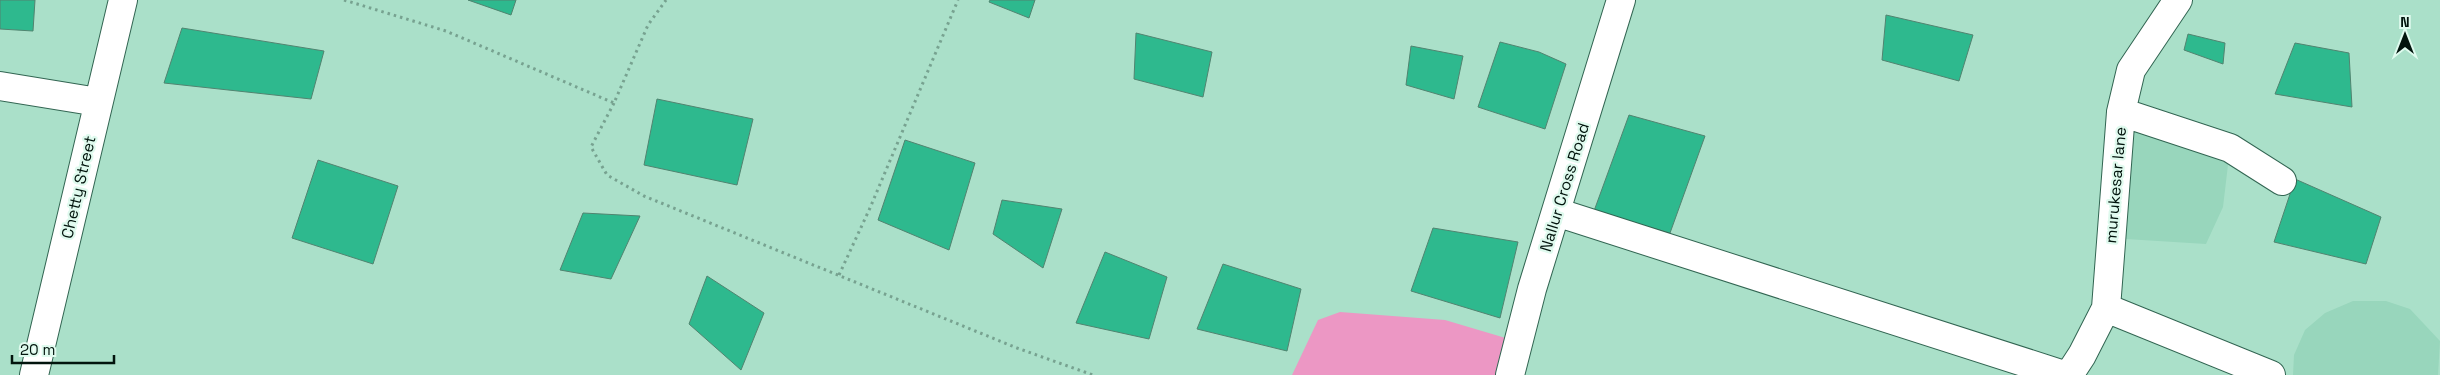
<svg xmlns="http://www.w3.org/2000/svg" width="2440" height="375" viewBox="0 0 2440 375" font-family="'Space Grotesk',sans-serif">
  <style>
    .built { fill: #98d6bc }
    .green { fill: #ec97c4 }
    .building { fill: #2eb98e; stroke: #518470 }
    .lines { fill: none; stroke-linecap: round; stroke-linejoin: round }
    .minor-casing { stroke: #326552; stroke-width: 30 }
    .path { stroke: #77a290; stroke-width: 3; stroke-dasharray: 2.5 4; stroke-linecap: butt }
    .minor { stroke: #fff; stroke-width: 28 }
    .labels { text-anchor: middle; stroke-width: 4.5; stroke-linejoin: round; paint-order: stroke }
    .street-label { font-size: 16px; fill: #02140d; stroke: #dffaee }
  </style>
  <rect width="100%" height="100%" fill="#aae0c9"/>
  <path class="built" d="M2121,112L2230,148L2223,207L2206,244L2110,238Z
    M2353,301H2386L2410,309L2440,341L2438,375H2293L2294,355L2305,330L2325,313Z"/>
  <path class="green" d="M1340,312L1445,320L1519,342L1510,375H1292L1318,320Z"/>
  <path class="building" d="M0,0H35L33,31L0,29Z
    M468,0H516L511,15Z
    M990,0H1035L1029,18L989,2Z
    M1886,15L1973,35L1959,81L1882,60Z
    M182,28L324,51L311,99L164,83Z
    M1136,33L1212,52L1203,97L1134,79Z
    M2188,34L2225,43L2223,64L2184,50Z
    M1500,42L1539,52L1566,64L1545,129L1478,107Z
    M2295,43L2349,53L2352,107L2275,94Z
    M1411,46L1463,56L1454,99L1406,85Z
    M657,99L753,119L737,185L644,165Z
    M1629,115L1705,136L1670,233L1594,211Z
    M905,140L975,163L949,250L878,220Z
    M318,160L398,186L373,264L292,238Z
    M2295,179L2381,217L2366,264L2274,242Z
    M1002,200L1062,209L1043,268L993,234Z
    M583,213L640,216L611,279L560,270Z
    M1433,228L1518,242L1500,318L1411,291Z
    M1105,252L1167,277L1149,339L1076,323Z
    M1223,264L1301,289L1287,351L1197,329Z
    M707,276L764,313L741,370L689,324Z"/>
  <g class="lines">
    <g class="minor-casing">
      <path id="minor" d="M0,86L98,102
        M2121,112L2230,148L2282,181
        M1556,212L2064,375
        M2106,308L2271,375
        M34,375L123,0
        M1510,375L1532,289L1621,0
        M2069,375L2082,355L2106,308L2121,112L2131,70L2178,0"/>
    </g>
    <path class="path" d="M344,0L446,31L614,103L648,25L666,0
      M614,103L591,147L607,175L644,196L1017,348L1093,375
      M839,275L870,208L958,0"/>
    <use href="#minor" class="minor"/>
  </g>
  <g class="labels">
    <g class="street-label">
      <text transform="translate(2115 185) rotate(-85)" y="6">murukesar lane</text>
      <text transform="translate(78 187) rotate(-77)" y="6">Chetty Street</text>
      <text transform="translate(1564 187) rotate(-73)" y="6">Nallur Cross Road</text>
    </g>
  </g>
  <g transform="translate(2405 35)" stroke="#dffaee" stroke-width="4" paint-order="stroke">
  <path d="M0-4L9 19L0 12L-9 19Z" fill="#02140d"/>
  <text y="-8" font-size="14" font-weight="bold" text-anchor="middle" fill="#02140d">N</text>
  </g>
  <path d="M12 355v8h102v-8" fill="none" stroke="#02140d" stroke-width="2.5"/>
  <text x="20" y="355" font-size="15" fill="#02140d" stroke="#dffaee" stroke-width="4" paint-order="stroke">20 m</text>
</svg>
